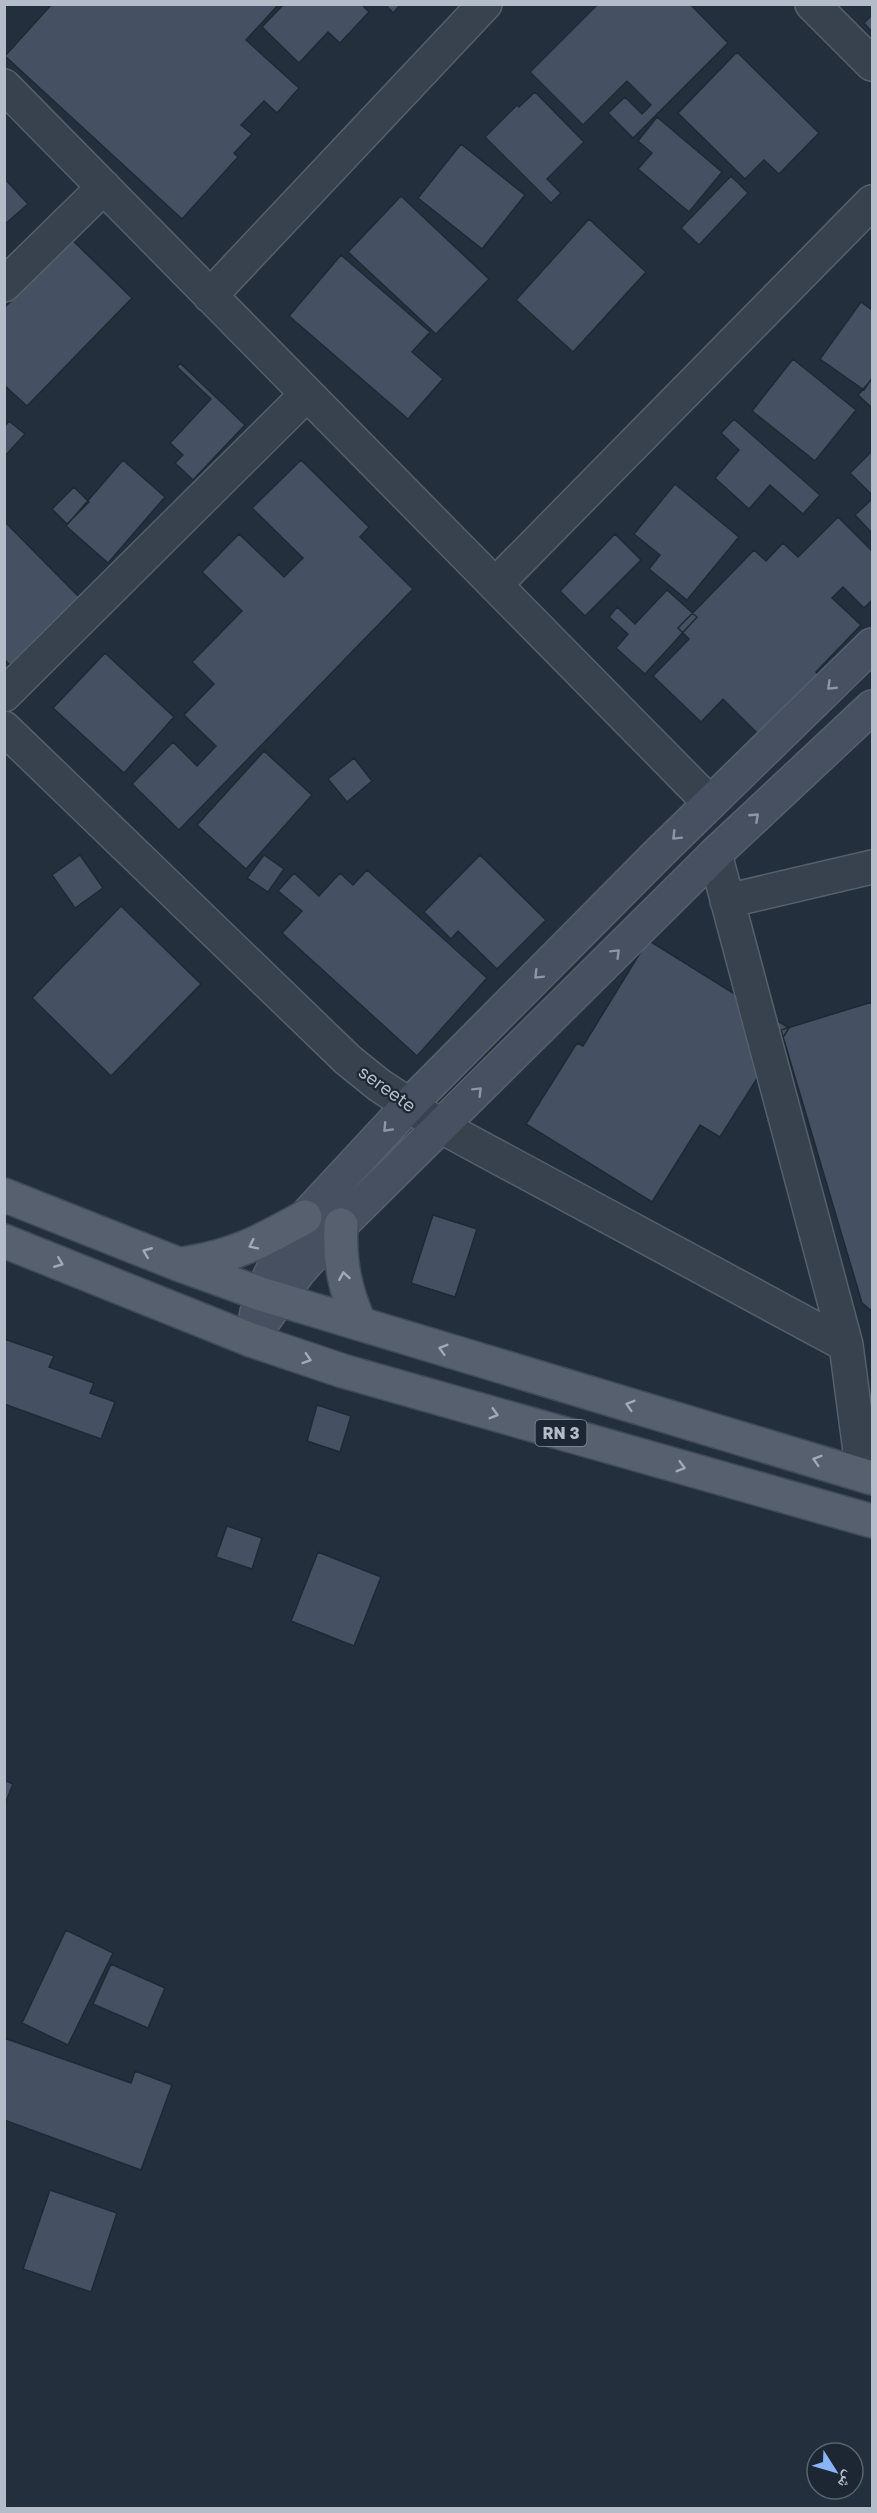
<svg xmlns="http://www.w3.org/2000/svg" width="877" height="2513" viewBox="0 0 877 2513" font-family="'Golos Text','Noto Naskh Arabic',sans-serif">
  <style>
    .building { fill: #455162; stroke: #1f2835; stroke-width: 1.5 }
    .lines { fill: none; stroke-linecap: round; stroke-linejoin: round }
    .street-casing { stroke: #565f6c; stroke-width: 36 }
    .secondary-casing { stroke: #565f6c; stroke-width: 36 }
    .primary-casing { stroke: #414a57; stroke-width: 36 }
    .street { stroke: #38414e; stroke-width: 33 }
    .secondary { stroke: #465061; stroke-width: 33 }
    .primary { stroke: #56606e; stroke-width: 33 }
    .oneway { stroke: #8e96a5 }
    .oneway2 { stroke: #a1aab7 }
    .labels { text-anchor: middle; stroke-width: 4.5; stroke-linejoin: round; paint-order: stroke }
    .shield { fill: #1d2633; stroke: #878f9c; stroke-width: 1.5 }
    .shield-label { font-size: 16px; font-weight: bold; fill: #b4bcc9 }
    .street-label { font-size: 18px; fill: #b4bcc9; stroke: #1d2633 }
  </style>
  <rect width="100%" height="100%" fill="#242f3e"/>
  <path class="building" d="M52,4H279L246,40L299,88L277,113L264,101L241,125L252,134L234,153L238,157L182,219L5,56Z
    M284,4H361L369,12L340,43L328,32L299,63L262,27Z
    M385,4H401L393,13Z
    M598,4H690L728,43L633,138L608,113L625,97L642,114L651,105L627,81L583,125L530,72Z
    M872,15V32L864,23Z
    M737,52L819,133L779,174L764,160L745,179L678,113Z
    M535,92L584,142L547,179L561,193L551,203L485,137L517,105L519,107Z
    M657,117L722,172L689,212L638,169L652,153L638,141Z
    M461,144L525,195L482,249L418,198Z
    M731,176L748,193L699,245L681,228Z
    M4,178L28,204L4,225Z
    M401,196L489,279L436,334L348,252Z
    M589,219L646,272L573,352L516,300Z
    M65,233L132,298L27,406L4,385V308L15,297L9,291Z
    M341,255L430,332L412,352L443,379L408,419L289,316Z
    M861,302L872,310V378L864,390L820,359Z
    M793,359L856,410L815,461L752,411Z
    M180,363L245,425L193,480L175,463L183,455L170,443L211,399L177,367Z
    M872,379V408L858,395Z
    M734,419L820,495L803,514L770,485L749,509L715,478L739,450L721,433Z
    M9,421L25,434L4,457V427Z
    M872,451V495L850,473Z
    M123,460L165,497L108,563L66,526Z
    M301,460L369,527L360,537L413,589L179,830L132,784L173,742L197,766L216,746L184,715L214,684L192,662L242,611L202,572L239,534L284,577L303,558L252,508Z
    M675,484L739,537L687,600L649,569L660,555L634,534Z
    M74,487L89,502L67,524L52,509Z
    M872,499V533L855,515Z
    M838,517L872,551V600L864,608L843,587L832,598L861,625L816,672L819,675L760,736L723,699L701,722L653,676L689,639L678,628L754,550L766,561L783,543L798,557Z
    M4,521L79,597L10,665L4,659Z
    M615,534L641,560L585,616L560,591Z
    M667,590L697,617L645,674L616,648L628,634L609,617L617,607L635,624Z
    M105,653L174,717L124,773L53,708Z
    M264,751L312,795L246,869L197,825Z
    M354,758L372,781L347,802L328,779Z
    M80,855L103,888L75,908L52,875Z
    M264,855L284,869L268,892L247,878Z
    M480,855L546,920L497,969L458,931L451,939L424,912Z
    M367,870L487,978L417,1056L282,933L302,911L278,891L294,873L319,896L340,873L353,885Z
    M121,906L201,984L111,1076L32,998Z
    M648,940L789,1028L720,1137L700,1125L652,1202L526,1124L577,1043L583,1046Z
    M872,1002V1311L862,1303L781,1030Z
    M433,1215L477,1229L455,1297L411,1283Z
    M4,1339L54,1356L49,1367L94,1383L90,1393L115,1402L101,1439L4,1404Z
    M317,1405L351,1416L340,1452L307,1441Z
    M227,1526L262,1538L252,1569L216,1557Z
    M318,1552L381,1577L354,1646L291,1621Z
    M4,1780L13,1784L4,1806Z
    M66,1930L113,1953L68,2045L22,2023Z
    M111,1964L165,1988L148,2028L93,2004Z
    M4,2038L131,2083L135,2071L172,2085L141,2170L4,2120Z
    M50,2190L117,2213L91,2292L23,2269Z"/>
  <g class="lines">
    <g class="street-casing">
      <path id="street" d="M812,4L872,64
        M4,86L710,803
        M4,285L104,187
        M210,296L485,4
        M495,585L872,202
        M4,695L307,394
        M4,728L348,1060L379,1085L442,1127L846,1345
        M715,854L846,1345L863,1474
        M727,901L872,867"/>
    </g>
    <g class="secondary-casing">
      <path id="secondary" d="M265,1319L299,1271L341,1225L715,854L872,707
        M251,1340L261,1294L287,1241L305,1217L409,1105L659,853L872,645"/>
    </g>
    <g class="primary-casing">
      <path id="primary" d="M4,1195L178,1264L261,1294L872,1478
        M341,1225C339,1261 345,1291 360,1324
        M4,1241L251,1340L343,1371L872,1521
        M182,1264C233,1257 260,1242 305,1217"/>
    </g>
    <use href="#street" class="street"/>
    <use href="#secondary" class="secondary"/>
    <use href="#primary" class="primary"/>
  </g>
  <defs><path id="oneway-chevron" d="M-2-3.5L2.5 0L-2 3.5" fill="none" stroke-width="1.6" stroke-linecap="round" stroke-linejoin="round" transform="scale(1.5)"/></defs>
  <g class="oneway">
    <use href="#oneway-chevron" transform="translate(831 686) rotate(136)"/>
    <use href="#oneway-chevron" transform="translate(755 817) rotate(-43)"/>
    <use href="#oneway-chevron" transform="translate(676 836) rotate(135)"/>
    <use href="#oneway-chevron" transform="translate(616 953) rotate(-45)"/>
    <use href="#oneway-chevron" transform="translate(538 975) rotate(135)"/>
    <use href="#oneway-chevron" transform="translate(478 1091) rotate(-45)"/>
    <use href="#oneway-chevron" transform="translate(387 1128) rotate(133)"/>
  </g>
  <g class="oneway2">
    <use href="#oneway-chevron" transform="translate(253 1245) rotate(154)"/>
    <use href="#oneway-chevron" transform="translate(147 1252) rotate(-158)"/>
    <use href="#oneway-chevron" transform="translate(59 1263) rotate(22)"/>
    <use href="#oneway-chevron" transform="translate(344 1276) rotate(-100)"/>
    <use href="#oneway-chevron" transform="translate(443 1349) rotate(-163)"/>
    <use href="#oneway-chevron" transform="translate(307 1359) rotate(18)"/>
    <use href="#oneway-chevron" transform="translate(630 1405) rotate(-163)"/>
    <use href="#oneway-chevron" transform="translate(494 1414) rotate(16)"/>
    <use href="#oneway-chevron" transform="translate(817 1460) rotate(-163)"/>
    <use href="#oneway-chevron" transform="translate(681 1467) rotate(16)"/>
  </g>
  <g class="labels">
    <rect class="shield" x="535.5" y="1420" width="51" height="26" rx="4.5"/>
    <g class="shield-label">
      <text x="561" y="1439">RN 3</text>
    </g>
    <g class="street-label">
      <text transform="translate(387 1089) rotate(36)" y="6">sereete</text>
    </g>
  </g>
  <rect width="877" height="2513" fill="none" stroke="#b4bcc9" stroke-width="12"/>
  <g transform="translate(835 2471) rotate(127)"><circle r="28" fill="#1d2633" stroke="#59626f" stroke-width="1.5"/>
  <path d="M0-4.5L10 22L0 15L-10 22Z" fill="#8ab4f8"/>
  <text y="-9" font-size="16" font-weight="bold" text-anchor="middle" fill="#b4bcc9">ش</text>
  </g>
</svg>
